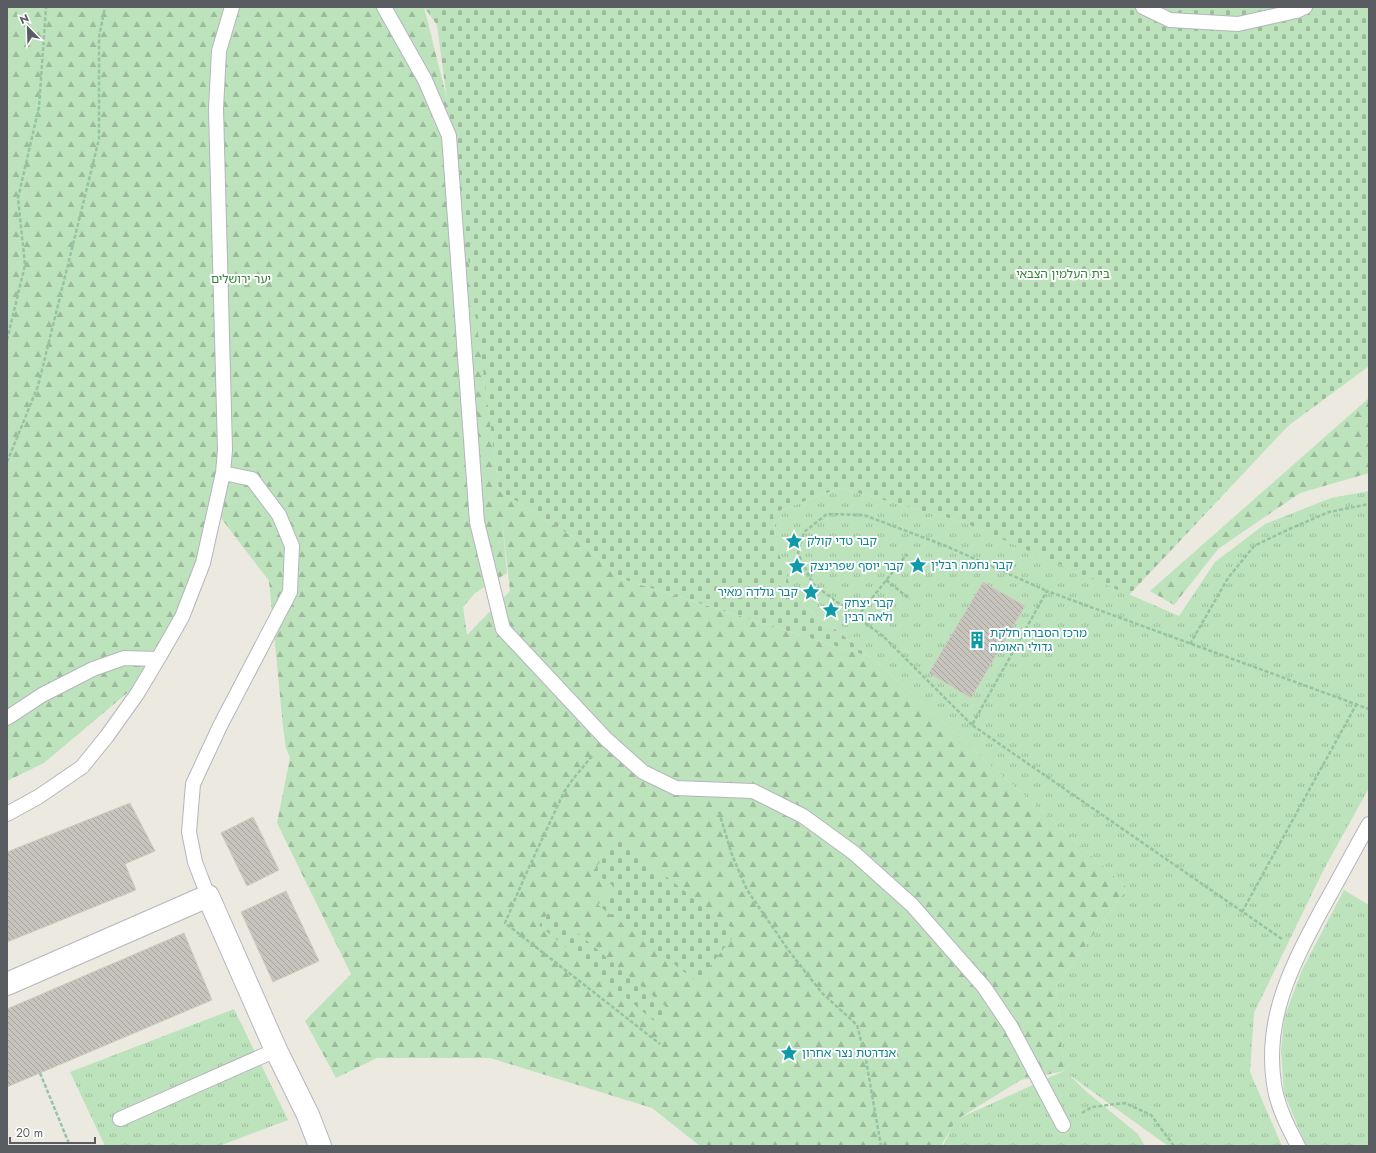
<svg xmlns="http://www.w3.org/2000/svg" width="1376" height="1153" viewBox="0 0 1376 1153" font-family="Jost,'Noto Sans Hebrew',sans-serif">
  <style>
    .grass { fill: url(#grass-tufts) }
    .forest { fill: url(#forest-firs); fill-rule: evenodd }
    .cemetery { fill: url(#cemetery-stones) }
    .building { fill: url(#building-back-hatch); stroke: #d0cbbf }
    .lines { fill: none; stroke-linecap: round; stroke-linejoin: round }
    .service-casing { stroke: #b3b6bb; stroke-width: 16 }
    .minor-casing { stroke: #b3b6bb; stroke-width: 24 }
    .path { stroke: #96c4a2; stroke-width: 2.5; stroke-dasharray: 4 2; stroke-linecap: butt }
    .service { stroke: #fff; stroke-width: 14 }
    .minor { stroke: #fff; stroke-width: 22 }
    .labels { text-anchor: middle; stroke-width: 4; stroke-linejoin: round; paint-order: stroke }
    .park-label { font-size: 12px; fill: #368339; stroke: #fff }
    .culture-label { font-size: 12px; fill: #0d838f; stroke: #fff; text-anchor: start }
  </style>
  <defs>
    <pattern id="grass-tufts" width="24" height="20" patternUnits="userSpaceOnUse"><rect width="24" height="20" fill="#bde3bc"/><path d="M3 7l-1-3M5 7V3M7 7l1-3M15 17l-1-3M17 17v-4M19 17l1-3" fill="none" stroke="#9dbb9c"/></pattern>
    <pattern id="forest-firs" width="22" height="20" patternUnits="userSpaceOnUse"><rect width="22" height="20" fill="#bde3bc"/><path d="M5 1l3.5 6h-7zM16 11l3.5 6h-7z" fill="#9dbb9c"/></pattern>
    <pattern id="cemetery-stones" width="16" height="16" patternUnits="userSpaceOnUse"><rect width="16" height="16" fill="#bde3bc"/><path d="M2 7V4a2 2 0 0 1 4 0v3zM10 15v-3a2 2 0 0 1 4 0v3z" fill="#9dbb9c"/></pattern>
    <pattern id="building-back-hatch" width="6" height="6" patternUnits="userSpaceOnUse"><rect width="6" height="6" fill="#c6c4bd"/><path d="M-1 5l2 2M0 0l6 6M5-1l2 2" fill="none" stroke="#a4a29d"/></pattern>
  </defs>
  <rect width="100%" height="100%" fill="#ece9e0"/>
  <path class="grass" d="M840,488L963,522L1179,616L1215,562L1265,524L1331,498L1369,491V788L1324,869L1254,1013L1250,1072L1282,1146H1168L1068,1074L1088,1093L1138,1134L1145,1146H943L955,1120L1064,1071L1056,986L1127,888L871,657L794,598L778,557L773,513Z
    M1344,890L1369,905V1146H1306L1284,1093L1281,1051L1284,1018L1302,970Z
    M234,1009L288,1120L219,1146H105L70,1072Z"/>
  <path class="forest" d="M7,7H424L449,107L499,490L581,542L622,579L871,657L1127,888L1056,986L1064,1071L1021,1080L956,1120L941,1146H700L652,1108L490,1058H377L336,1078L305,1021L351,974L277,823L290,758L286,748L283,727L269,581L218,514L176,618L133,688L44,763L7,781ZM502,519L510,591L467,635L463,607L475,593L507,573Z
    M1369,398V473L1300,493L1218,549L1174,605L1150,591Z"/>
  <path class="cemetery" d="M424,7H1369V366L1288,426L1129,595L963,522L840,488L773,513L777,548L794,598L871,657L622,579L581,542L499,490L437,25Z
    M618,839L737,932L697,982L598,905L613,886L593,871Z
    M550,910L671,1011L660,1026L539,925Z"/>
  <path class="building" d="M983,582L1025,606L971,698L929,673Z
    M130,803L155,851L125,864L136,890L7,942V852Z
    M253,817L279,870L247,886L221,833Z
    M286,891L319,961L273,982L241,912Z
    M184,933L212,1000L7,1087V1009Z"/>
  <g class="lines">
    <g class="service-casing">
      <path id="service" d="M384,7L425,80L449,136L477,522L503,629L606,739L643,772L676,788L753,791L803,816L854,853L912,905L984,987L1011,1027L1063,1125
        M1143,7L1170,20L1238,24L1296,11L1305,7
        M7,718L42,695L93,669L124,658L158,659
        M7,814L38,797L82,767L107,736L137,694L158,659L182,617L203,563L223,473L225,450L216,109L219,51L232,7
        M208,896L195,862L189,832L193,784L220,726L290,592L292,546L279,515L252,479L223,473
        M120,1119L276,1050
        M1298,1146C1288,1127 1277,1106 1274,1084C1264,1018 1292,965 1322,909C1338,881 1353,852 1369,824"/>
    </g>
    <g class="minor-casing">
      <path id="minor" d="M7,984L208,896L276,1050L308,1115L320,1146"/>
    </g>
    <path class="path" d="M7,340L25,265L18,198L39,107L46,7
      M7,462L38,386L99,139V37L105,7
      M886,580L910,599
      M857,617L907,554
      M1190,644L1228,578L1254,546L1287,530L1329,512L1369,504
      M972,725L884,637L813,584L798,553L804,532L827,514L864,515L946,546L1047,591
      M592,756L573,779L564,792L525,876L505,923L660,1044
      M719,812L732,855L747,890L789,951L822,993L857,1025L866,1060L881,1146
      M1242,912L1356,705
      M1282,939L972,725L1047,591L1369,709
      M40,1073L70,1146
      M1082,1113L1092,1107L1125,1103L1151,1115L1174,1146"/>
    <use href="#service" class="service"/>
    <use href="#minor" class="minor"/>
  </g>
  <defs>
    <g id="sight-bare" transform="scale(1.38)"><path d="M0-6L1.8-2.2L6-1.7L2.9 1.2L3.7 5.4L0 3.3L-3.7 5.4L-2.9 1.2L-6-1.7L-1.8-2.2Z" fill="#0f9aa8" stroke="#fff" stroke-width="2.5" paint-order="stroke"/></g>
    <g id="building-bare" transform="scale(1.38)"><path d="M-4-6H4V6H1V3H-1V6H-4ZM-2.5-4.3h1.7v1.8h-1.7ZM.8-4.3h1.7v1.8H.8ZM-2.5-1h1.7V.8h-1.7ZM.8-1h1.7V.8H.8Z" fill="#0f9aa8" stroke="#fff" stroke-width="2.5" paint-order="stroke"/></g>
  </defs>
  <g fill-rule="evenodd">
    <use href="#sight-bare" x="794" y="541"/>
    <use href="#sight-bare" x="918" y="565"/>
    <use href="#sight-bare" x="797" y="566"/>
    <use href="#sight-bare" x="811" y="592"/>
    <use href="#sight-bare" x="831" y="610"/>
    <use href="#building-bare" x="977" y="640"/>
    <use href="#sight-bare" x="789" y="1053"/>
  </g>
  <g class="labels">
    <g class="park-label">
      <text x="1063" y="278">בית העלמין הצבאי</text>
      <text x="241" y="283">יער ירושלים</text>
    </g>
    <g class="culture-label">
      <text x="807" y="545">קבר טדי קולק</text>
      <text x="931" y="569">קבר נחמה רבלין</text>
      <text x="810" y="570">קבר יוסף שפרינצק</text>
      <text x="798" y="596" text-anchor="end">קבר גולדה מאיר</text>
      <text x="844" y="607">קבר יצחק<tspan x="844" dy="14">ולאה רבין</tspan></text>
      <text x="990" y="637">מרכז הסברה חלקת<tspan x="990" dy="14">גדולי האומה</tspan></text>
      <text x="802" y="1057">אנדרטת נצר אחרון</text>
    </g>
  </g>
  <rect width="1376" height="1153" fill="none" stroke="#595d61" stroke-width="16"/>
  <g transform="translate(28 28) rotate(337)" stroke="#ffffff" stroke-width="3" paint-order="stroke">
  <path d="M0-3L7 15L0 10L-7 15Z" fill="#595d61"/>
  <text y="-6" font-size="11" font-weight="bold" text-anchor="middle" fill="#595d61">N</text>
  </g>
  <path d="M10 1137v6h85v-6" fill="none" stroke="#595d61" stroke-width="2"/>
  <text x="16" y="1137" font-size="12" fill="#595d61" stroke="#ffffff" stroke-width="3" paint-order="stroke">20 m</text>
</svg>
